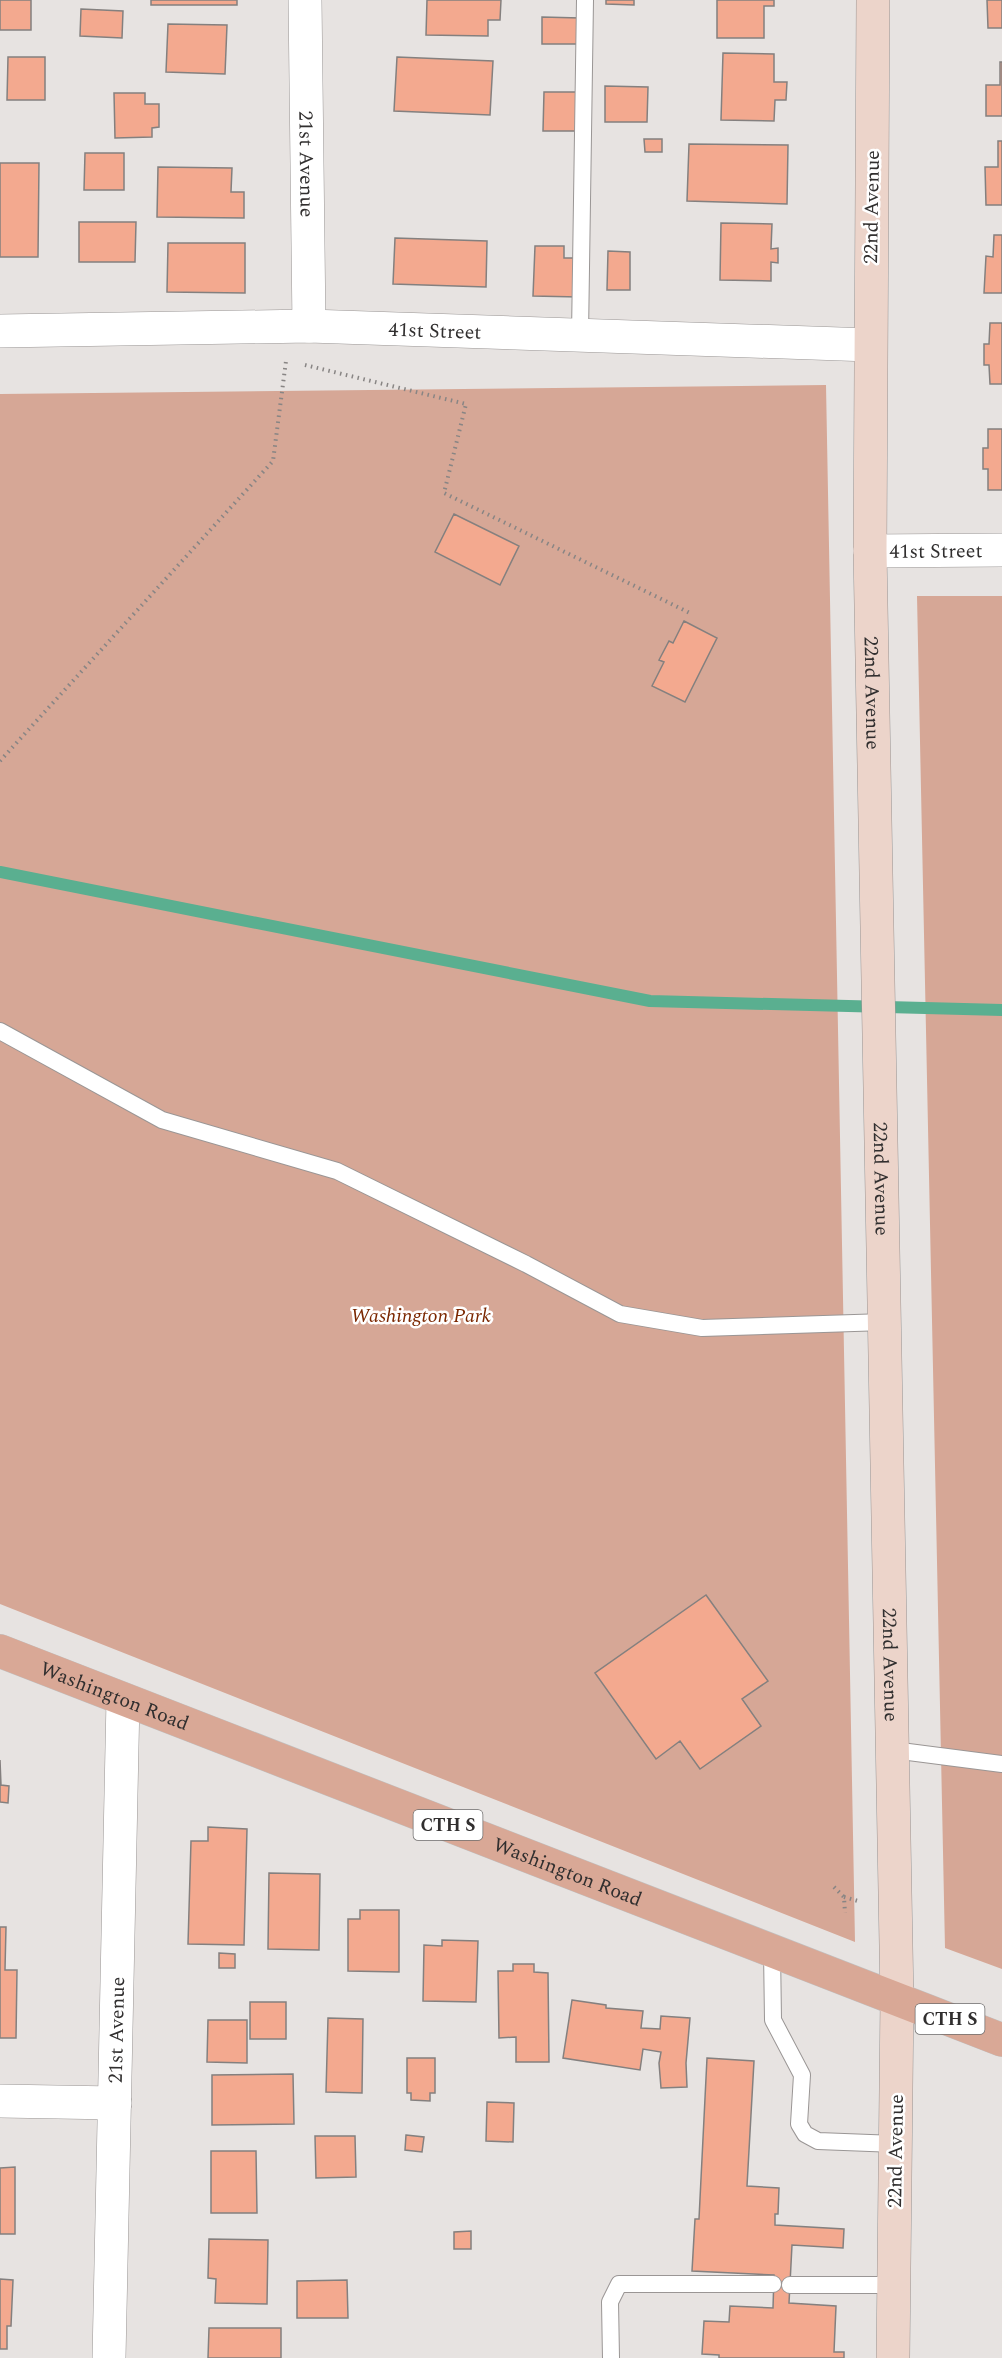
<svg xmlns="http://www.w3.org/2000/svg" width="1002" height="2358" viewBox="0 0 1002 2358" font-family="Spectral,serif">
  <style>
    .green { fill: #d6a796 }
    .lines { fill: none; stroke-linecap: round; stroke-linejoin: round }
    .stream { stroke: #5aaf90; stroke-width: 12 }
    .building { fill: #f3a98f; stroke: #84807f; stroke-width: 1.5 }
    .lane-casing { stroke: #9a9695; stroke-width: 18 }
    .street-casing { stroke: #9a9695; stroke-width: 34 }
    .secondary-casing { stroke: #9a9695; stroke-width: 34 }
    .primary-casing { stroke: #c1c1c1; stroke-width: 34 }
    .path { stroke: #888584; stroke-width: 4; stroke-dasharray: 1.5 4.5; stroke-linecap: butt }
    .lane { stroke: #fff; stroke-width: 16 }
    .street { stroke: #fff; stroke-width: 33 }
    .secondary { stroke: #ecd4ca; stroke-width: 33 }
    .primary { stroke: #d9a896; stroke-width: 33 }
    .labels { text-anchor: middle; stroke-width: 5; stroke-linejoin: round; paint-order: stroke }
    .shield { fill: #fff; stroke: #6f6d6d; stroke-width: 1.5 }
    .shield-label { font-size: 18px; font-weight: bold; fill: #312f2f }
    .street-label { font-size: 20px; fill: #312f2f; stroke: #fff }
    .park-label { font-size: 20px; font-style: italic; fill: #7b2700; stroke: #fff }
  </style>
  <rect width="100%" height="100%" fill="#e7e3e1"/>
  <path class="green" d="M826,385L855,1942L0,1604V394Z
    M917,596H1002V1969L945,1948Z"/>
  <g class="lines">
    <path class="stream" d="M0,872L650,1001L1002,1010"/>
  </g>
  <path class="building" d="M0,0H31V30H0Z
    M151,0H237V5H151Z
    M427,0H501L500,20H488V36L426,35Z
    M606,0H634V5L606,4Z
    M717,0H774V6H764V38H717Z
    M987,0H1002V28H988Z
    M81,9L123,11L122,38L80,36Z
    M542,17L580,18L579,44H542Z
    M168,24L227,25L225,74L166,72Z
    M723,53L774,54V82H787L786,100H775L774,121L721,120Z
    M8,57H45V100H7Z
    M397,57L493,61L490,115L394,111Z
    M1000,62H1002V116H986V85H1000Z
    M605,86L648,87L647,122H605Z
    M544,92H580L579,131H543Z
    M114,93H145V104H159V127L152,128V137L115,138Z
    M644,139H662V152H645Z
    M998,141H1002V205H986L985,167H998Z
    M689,144L788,145L787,204L687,201Z
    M85,153H124V190H84Z
    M0,163H39L38,257H0Z
    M158,167L232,168L231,192H244V218L157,217Z
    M79,222H136L135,262H79Z
    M721,223L772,224L771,249L778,248V263L771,262V281L720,280Z
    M994,235H1002V293H984L986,256L993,257Z
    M395,238L487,241L486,287L393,284Z
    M168,243H245V293L167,292Z
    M535,246H564V258H579V297L533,296Z
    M608,251L630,252V290H607Z
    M990,323H1002V384H990L989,365H984V344H989Z
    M988,429H1002V490H988V469H983V448H988Z
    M454,514L519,546L500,585L435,552Z
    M684,621L717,638L685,702L652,686L664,662L659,660L669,641L673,643Z
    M706,1595L768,1681L742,1699L761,1726L700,1769L680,1741L656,1759L595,1673Z
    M0,1760L1,1785L9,1786L8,1803L0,1802Z
    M208,1827L247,1829L244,1945L188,1944L191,1841H208Z
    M269,1873L320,1874L319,1950L268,1949Z
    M360,1910H399V1972L348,1971V1919H360Z
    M0,1927H6L5,1970H17L16,2038H0Z
    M442,1940L478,1941L476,2002L423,2001L424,1945L442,1946Z
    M219,1953L235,1954V1968H219Z
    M513,1964H534V1972L548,1973L549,2062H516V2037L499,2038L498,1971H513Z
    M572,2000L606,2005V2008L643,2011L641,2028L660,2029L661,2016L690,2018L686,2063L687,2087L661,2088L659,2063L661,2052L643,2049L640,2070L563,2058Z
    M250,2002H286V2039H250Z
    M328,2018L363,2019L362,2093L326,2092Z
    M208,2020H247V2063L207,2062Z
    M407,2058H435V2093H430V2101L411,2100V2093H407Z
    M707,2058L754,2061L747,2186L779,2188L778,2214H775V2225L844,2229L843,2248L792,2245L789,2303L836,2306L834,2352H844V2358H719V2355L702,2354L704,2321L729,2322L730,2306L773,2308L774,2275L692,2271L695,2219H699Z
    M293,2074L294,2124L212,2125V2075Z
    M487,2102L514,2103L513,2142L486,2141Z
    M406,2135L424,2137L422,2152L405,2150Z
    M315,2136H355L356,2177L316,2178Z
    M211,2151H256L257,2213H211Z
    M15,2167V2234H0V2168Z
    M471,2231V2249H454V2232Z
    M209,2239L268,2240L267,2304L215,2303L216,2279L208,2278Z
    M0,2279L13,2280L11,2326H7V2349H0Z
    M347,2280L348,2318H297V2281Z
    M209,2328H281V2358H208Z"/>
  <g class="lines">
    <g class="lane-casing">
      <path id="lane" d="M580,335L585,0
        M0,1031L162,1120L337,1171L526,1264L620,1314L702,1328L885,1322
        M893,1750L1002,1764
        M772,1951L773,2020L802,2075L799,2124L805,2134L818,2141L896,2144
        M790,2285H894
        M611,2358L610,2302L619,2284H773"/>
    </g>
    <g class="street-casing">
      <g id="street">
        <path id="s1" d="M305,0L309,326"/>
        <path id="s2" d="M0,331L309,326L870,345"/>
        <path id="s3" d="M870,551L1002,550"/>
        <path d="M0,2101L115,2103"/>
        <path id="s4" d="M109,2358L123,1700"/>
      </g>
    </g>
    <g class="secondary-casing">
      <g id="secondary">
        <path id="s5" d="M873,0L870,551L897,1999L893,2358"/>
      </g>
    </g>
    <g class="primary-casing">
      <g id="primary">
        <path id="s6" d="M0,1651L1002,2040"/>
      </g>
    </g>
    <path class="path" d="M305,365L466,404L444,493L692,614
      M0,761L273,461L286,361
      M834,1887L844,1897L845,1913
      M844,1897L858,1901"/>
    <use href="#lane" class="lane"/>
    <use href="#street" class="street"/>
    <use href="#secondary" class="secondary"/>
    <use href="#primary" class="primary"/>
  </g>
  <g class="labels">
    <g class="shield">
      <rect x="413.5" y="1810" width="69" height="30" rx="4.5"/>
      <rect x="915.5" y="2004" width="69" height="30" rx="4.5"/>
    </g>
    <g class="shield-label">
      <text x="448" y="1831">CTH S</text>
      <text x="950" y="2025">CTH S</text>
    </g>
    <g class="street-label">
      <text dy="7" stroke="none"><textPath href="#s1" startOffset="164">21st Avenue</textPath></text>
      <text transform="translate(871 207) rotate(-89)" y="7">22nd Avenue</text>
      <text dy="7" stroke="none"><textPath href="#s2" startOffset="435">41st Street</textPath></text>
      <text dy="7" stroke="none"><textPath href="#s3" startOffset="66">41st Street</textPath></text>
      <text dy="7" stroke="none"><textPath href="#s5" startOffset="693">22nd Avenue</textPath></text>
      <text dy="7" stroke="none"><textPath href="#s5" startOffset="1179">22nd Avenue</textPath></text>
      <text dy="7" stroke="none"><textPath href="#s5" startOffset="1665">22nd Avenue</textPath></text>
      <text dy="7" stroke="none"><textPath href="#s6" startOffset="123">Washington Road</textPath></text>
      <text dy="7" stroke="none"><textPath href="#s6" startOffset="609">Washington Road</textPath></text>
      <text dy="7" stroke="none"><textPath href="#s4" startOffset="328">21st Avenue</textPath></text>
      <text transform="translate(895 2151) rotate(-89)" y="7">22nd Avenue</text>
    </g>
    <g class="park-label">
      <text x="421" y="1322">Washington Park</text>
    </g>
  </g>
</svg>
